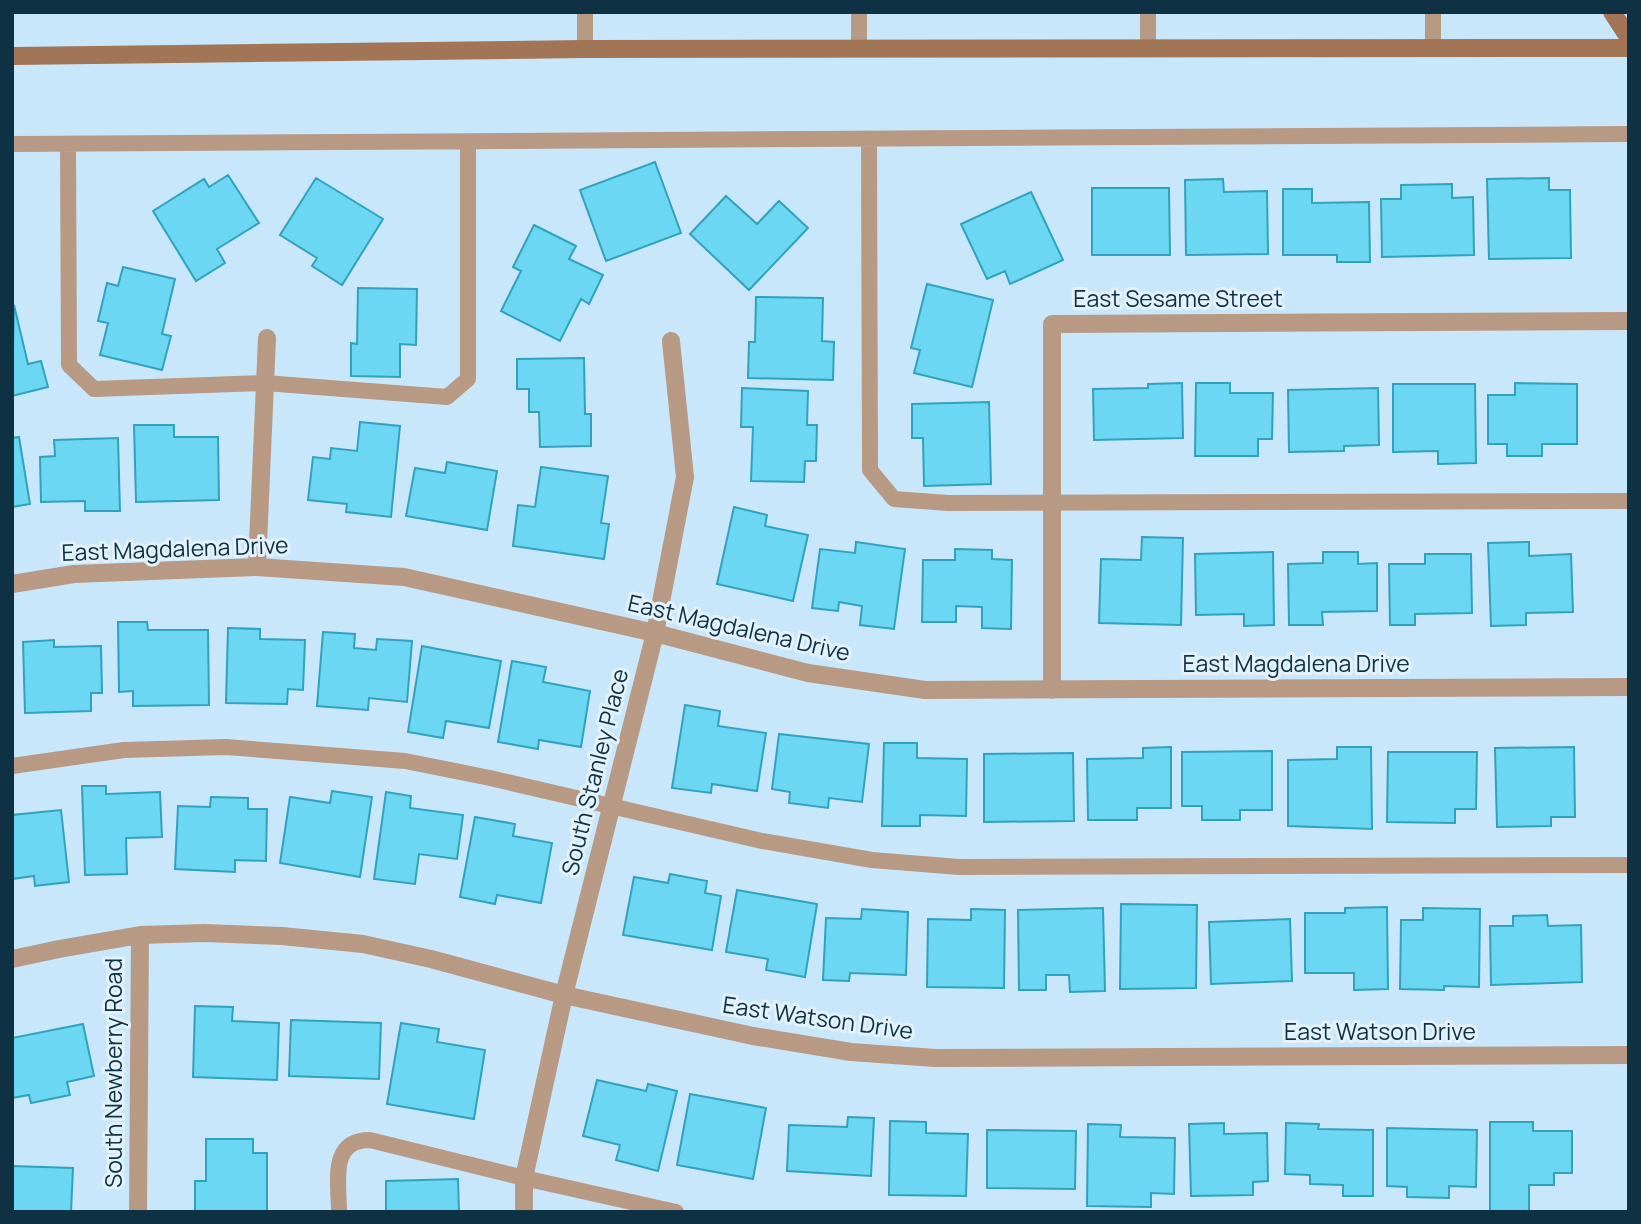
<svg xmlns="http://www.w3.org/2000/svg" width="1641" height="1224" viewBox="0 0 1641 1224" font-family="Manrope,sans-serif">
  <style>
    .building { fill: #6cd7f2; stroke: #30a2bd; stroke-width: 2 }
    .lines { fill: none; stroke-linecap: round; stroke-linejoin: round }
    .lane { stroke: #b89984; stroke-width: 16 }
    .street { stroke: #b89984; stroke-width: 18 }
    .secondary { stroke: #a17555; stroke-width: 18 }
    .labels { text-anchor: middle; stroke-width: 6; stroke-linejoin: round; paint-order: stroke }
    .street-label { font-size: 23px; fill: #0e3144; stroke: #e3f2fc }
  </style>
  <rect width="100%" height="100%" fill="#c9e7fb"/>
  <path class="building" d="M655,162L681,233L606,261L580,190Z
    M228,175L259,223L217,249L225,263L196,281L153,211L204,179L209,187Z
    M316,178L383,219L342,285L312,266L317,258L280,235Z
    M1549,178V190H1570L1571,258L1489,259L1487,179Z
    M1223,179L1224,192L1267,191L1268,254L1186,255L1185,180Z
    M1452,184V198L1473,197L1474,255L1382,257L1381,199H1401V185Z
    M1092,188H1169L1170,255H1092Z
    M1283,189H1312V203L1369,202L1370,262H1337V255H1283Z
    M1031,192L1063,260L1010,284L1005,271L987,279L961,224Z
    M726,196L757,224L779,201L808,228L749,290L690,234Z
    M534,225L576,246L569,259L603,275L589,304L581,299L560,341L501,311L521,271L513,267Z
    M123,267L175,279L162,334L171,336L162,370L100,355L108,323L98,321L107,283L118,286Z
    M927,284L993,300L972,387L914,373L920,350L911,348Z
    M358,288L417,289L416,345L400,344V377L351,376V343L357,344Z
    M756,297L823,298L822,341L834,342L833,380L748,378L749,342H755Z
    M14,305L28,364L41,361L48,387L12,396Z
    M584,358L585,414H591V446L540,447L539,412H529V389H517V359Z
    M1182,383L1183,438L1094,440L1093,389L1148,388V384Z
    M1196,383H1230V393H1273L1272,439H1258V456H1195Z
    M1515,383L1577,384V444H1542V456H1507V444H1488V395H1515Z
    M1393,384H1475L1476,463L1438,464V451L1393,452Z
    M742,388L808,391L807,425H817L816,461H805L804,482L751,481L753,427H741Z
    M1378,388L1379,445L1344,446V451L1289,452L1288,390Z
    M989,402L991,484L924,486L923,438H912V404Z
    M360,422L400,426L391,517L346,512L347,504L308,500L313,457L330,459L331,448L357,451Z
    M134,425H174V437H218L219,500L136,502Z
    M19,437L30,504L12,507V438Z
    M118,438L120,511H85V501L41,502L40,457L55,456L54,440Z
    M447,462L497,471L487,530L406,516L415,468L445,473Z
    M541,467L608,476L601,523L609,524L604,559L513,546L518,505L535,507Z
    M734,507L767,515L765,526L808,535L793,601L717,584Z
    M1142,537L1183,538L1181,625L1099,623L1101,559L1141,560Z
    M856,542L905,549L894,629L860,625L862,606L839,602L838,611L812,608L820,549L855,553Z
    M1529,542V556L1571,554L1573,612L1526,613V625L1491,626L1488,543Z
    M955,549L992,550V559L1012,560L1011,629L982,628V607L956,606V622H922L923,560H955Z
    M1273,552L1274,625L1244,626V614L1196,615L1195,554Z
    M1323,552H1358V564L1377,563V611L1322,612L1323,625H1289L1288,564L1323,563Z
    M1425,554H1471L1472,613L1415,614V625H1390L1389,564H1425Z
    M118,622H147L148,630H208L209,705L133,706V691L119,692Z
    M228,628L260,629V639L305,640L303,690L288,689L287,704L226,703Z
    M323,632L355,634L354,648L376,650L377,639L412,641L407,702L369,698L368,710L317,706Z
    M54,640V647L101,646L102,693H91V711L25,713L23,642Z
    M422,646L501,661L489,728L446,721L443,738L408,732Z
    M512,661L546,667L543,682L590,691L581,747L539,740L538,749L498,742Z
    M685,705L720,711L718,726L766,733L757,791L712,784L711,793L672,788Z
    M779,734L869,744L862,802L829,798L828,808L789,803L790,792L772,789Z
    M884,743H917V758L967,759L966,816L920,815V826H882Z
    M1171,747V808H1137V820H1088L1087,759L1143,758V748Z
    M1337,747H1371L1372,829L1288,826V760L1337,759Z
    M1574,747L1575,817H1551V826L1497,827L1495,748Z
    M1272,751V810H1240V820H1202V806H1182V752Z
    M1388,752H1477L1476,809H1455V823L1387,822Z
    M1073,753L1074,821L984,822V754Z
    M82,786H106V794L160,792L162,837L126,838L127,874L85,875Z
    M332,791L372,797L360,877L280,863L290,797L330,803Z
    M386,792L411,796L410,808L463,815L457,859L419,854L415,884L374,879Z
    M211,797L248,798V809H267L266,861L235,860V872L175,869L178,806L210,807Z
    M61,810L69,882L35,886L34,876L12,879V815Z
    M475,817L515,824L513,836L552,843L541,903L497,895L495,904L460,897Z
    M670,874L707,881L705,893L721,896L712,950L623,935L634,877L668,883Z
    M737,890L817,904L805,977L766,970L768,959L726,952Z
    M1121,904L1197,905L1196,988L1120,989Z
    M1387,907L1388,989L1354,990V973H1305V913H1345V908Z
    M1103,908L1105,991L1070,992L1069,975H1046V990H1019L1018,910Z
    M1423,908L1480,909L1479,987L1444,986V990L1400,989L1401,920H1423Z
    M862,909L908,912L906,975L850,973L849,981L823,980L826,918L861,919Z
    M971,909L1005,910L1004,988L927,987L928,919L971,920Z
    M1547,915L1548,926L1581,925L1582,982L1491,985L1490,926H1513V916Z
    M1290,919L1292,981L1211,984L1209,922Z
    M195,1006L233,1007L232,1021L279,1023L277,1080L193,1077Z
    M291,1020L381,1023L379,1079L289,1076Z
    M401,1023L439,1029L437,1042L485,1050L474,1119L387,1104Z
    M83,1024L94,1076L67,1082L70,1095L31,1103L29,1095L12,1098V1038Z
    M597,1080L646,1091L648,1084L677,1091L658,1171L616,1160L620,1145L583,1136Z
    M690,1094L766,1108L753,1179L677,1165Z
    M848,1117L874,1118L871,1176L787,1171L789,1125L847,1127Z
    M890,1121L926,1122V1133L968,1134L966,1196L889,1195Z
    M1490,1122H1533V1131H1572V1173H1554V1185H1529V1212H1490Z
    M1224,1123V1134L1267,1133L1268,1181L1253,1182V1195L1191,1196L1189,1124Z
    M1286,1123L1319,1124L1318,1129L1373,1130V1196H1343V1185L1310,1184V1175L1285,1174Z
    M1088,1124L1121,1125L1120,1137L1175,1138L1174,1194L1151,1193V1207L1087,1206Z
    M1387,1128L1477,1130L1476,1187L1449,1186V1198L1407,1197V1187L1387,1186Z
    M987,1130L1076,1131L1075,1189L987,1188Z
    M206,1139H253V1153H267V1212H195V1181H206Z
    M12,1166L73,1168L71,1212H12Z
    M458,1179L459,1212H386V1181Z"/>
  <g class="lines">
    <path class="lane" d="M585,12V49
      M859,12V48
      M1148,12V47
      M1433,47V12
      M869,140L870,470L894,499L948,503L1629,501
      M12,144L1629,134
      M68,144L69,365L94,389L265,383L447,397L468,379V142
      M12,766L124,750L226,747L405,761L490,778L762,841L872,860L959,867L1629,865
      M339,1212C339,1182 329,1140 370,1140L524,1178L676,1212"/>
    <path class="street" d="M257,567L267,338
      M12,584L74,574L257,567L404,577L655,633L808,673L925,690L1629,687
      M1052,690V324L1629,321
      M12,959L59,949L140,935L204,933L282,936L363,944L431,959L564,995L753,1036L851,1052L935,1058L1629,1055
      M138,1212L140,935
      M524,1212V1178L564,995L655,633L685,477L671,341"/>
    <path class="secondary" d="M1612,12L1629,38
      M12,56L585,49L1629,48"/>
  </g>
  <g class="labels">
    <g class="street-label">
      <text x="1178" y="307">East Sesame Street</text>
      <text transform="translate(175 549) rotate(-2)" y="8">East Magdalena Drive</text>
      <text transform="translate(739 628) rotate(13)" y="8">East Magdalena Drive</text>
      <text x="1296" y="672">East Magdalena Drive</text>
      <text transform="translate(595 772) rotate(-76)" y="8">South Stanley Place</text>
      <text transform="translate(818 1018) rotate(8)" y="8">East Watson Drive</text>
      <text x="1380" y="1040">East Watson Drive</text>
      <text transform="translate(114 1073) rotate(-90)" y="8">South Newberry Road</text>
    </g>
  </g>
  <rect width="1641" height="1224" fill="none" stroke="#0e3144" stroke-width="28"/>
</svg>
